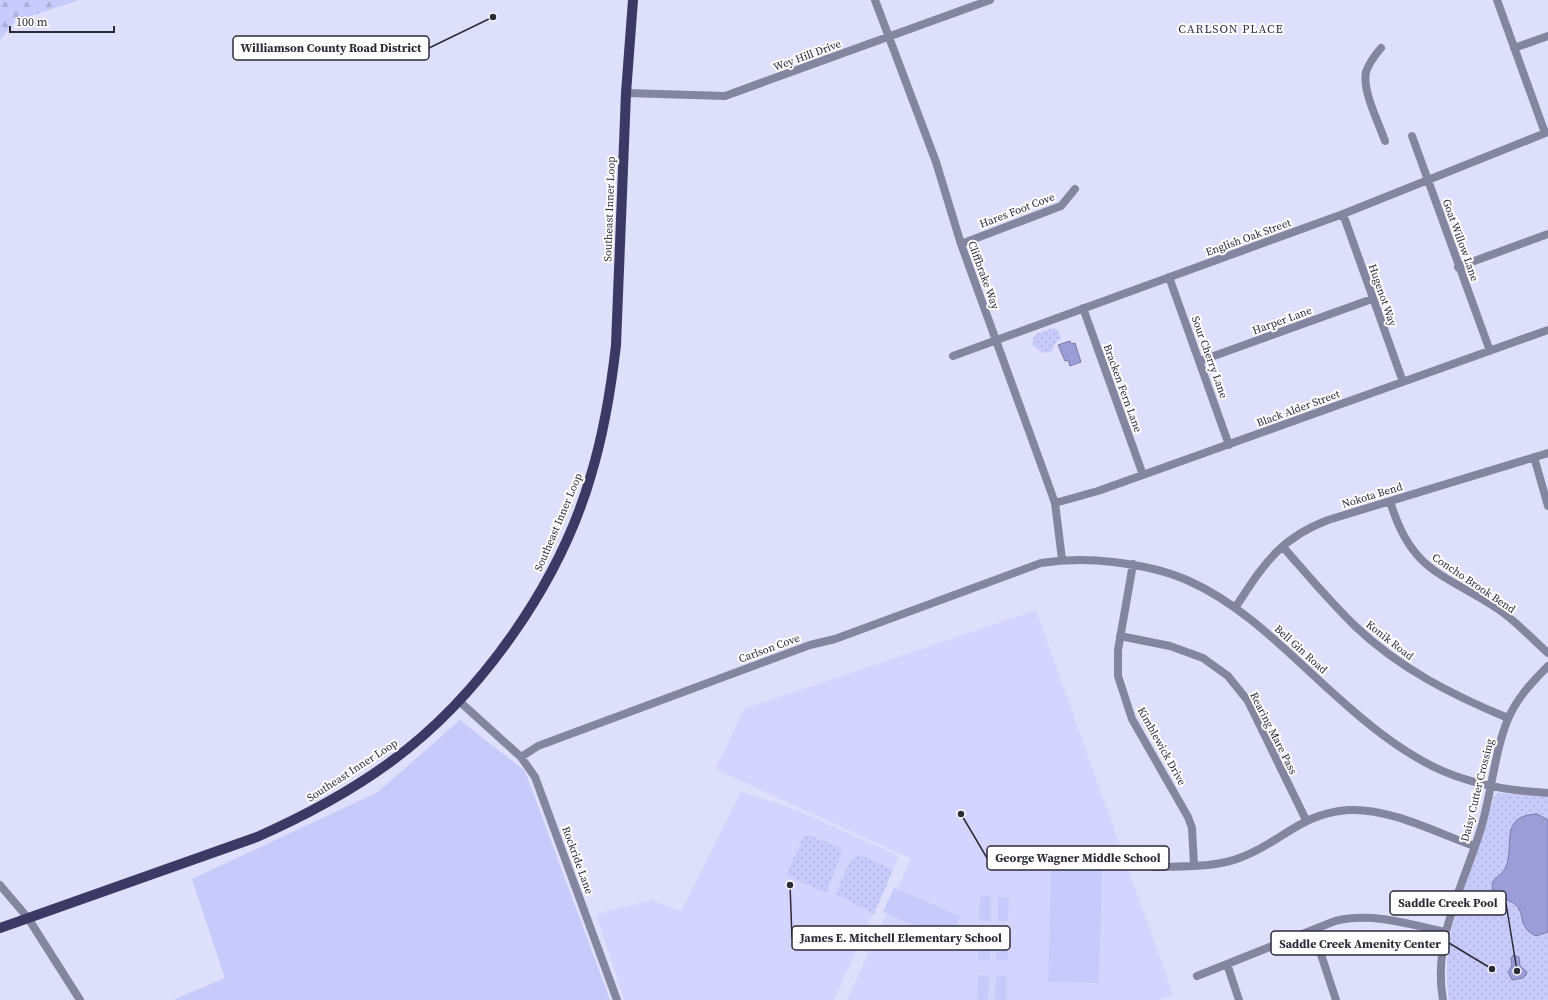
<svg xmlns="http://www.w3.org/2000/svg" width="1548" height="1000" viewBox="0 0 1548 1000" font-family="'Source Serif 4',serif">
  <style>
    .built { fill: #d4d5fe }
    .green { fill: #c8cafc }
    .forest { fill: url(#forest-firs) }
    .park { fill: url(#park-dots) }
    .water { fill: #9c9dd8; stroke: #7a7ba8 }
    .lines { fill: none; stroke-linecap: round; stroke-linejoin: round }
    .minor { stroke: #84859f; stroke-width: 8 }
    .major { stroke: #3c3a65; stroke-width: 10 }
    .labels { text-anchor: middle; stroke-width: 4; stroke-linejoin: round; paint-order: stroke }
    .street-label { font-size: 11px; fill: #2b2b38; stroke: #fff }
    .neighbourhood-label { font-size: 12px; letter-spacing: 1px; fill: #30304a; stroke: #fff }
    .leader { fill: none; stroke: #2b2b38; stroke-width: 1.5 }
    .callout-dot { fill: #2b2b38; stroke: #fff; stroke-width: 1.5 }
    .callout { fill: #fff; stroke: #2b2b38; stroke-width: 1.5 }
    .callout-label { font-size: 12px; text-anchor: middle; font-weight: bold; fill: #2b2b38 }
  </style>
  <defs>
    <pattern id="forest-firs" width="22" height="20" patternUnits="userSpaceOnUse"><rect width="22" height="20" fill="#c8cafc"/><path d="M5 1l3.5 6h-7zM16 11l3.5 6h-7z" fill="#acaed9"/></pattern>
    <pattern id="park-dots" width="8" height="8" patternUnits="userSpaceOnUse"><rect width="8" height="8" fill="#c8cafc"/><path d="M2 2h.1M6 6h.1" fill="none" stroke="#acaed9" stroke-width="1.8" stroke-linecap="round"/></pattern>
  </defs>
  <rect width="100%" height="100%" fill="#dedffa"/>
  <path class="built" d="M1036,610L1173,994L1158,1000H847L911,859L715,769L744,709Z
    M741,791L799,811L899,856L834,1000H624L596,914L652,900L681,911Z"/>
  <path class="green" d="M460,720L525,771L610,1000H173L225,978L192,879L378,792Z
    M1051,868L1102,869L1099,983L1048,982Z
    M894,888L960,916L950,941L883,912Z
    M980,896H991V921H979Z
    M998,897H1009L1008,921H998Z
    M979,935H990V960H978Z
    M997,935L1009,936L1008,960H996Z
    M978,975L989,976L988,1000H977Z
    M996,976H1007V1000H995Z"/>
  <path class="forest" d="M0,0H79L15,21L0,40Z"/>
  <path class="park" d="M1054,328L1058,331L1061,338L1056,342L1051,352L1043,353L1033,345C1031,332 1045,331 1054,328Z
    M1499,793L1548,797V1000H1449C1437,930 1477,863 1494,796Z
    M808,835L839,847L842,853L826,893L786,875L804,836Z
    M856,856L865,857L893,870L874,914L836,894L850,861Z"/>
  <path class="water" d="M1070,341L1071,344L1075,343L1081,362L1070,366L1068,360L1065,361L1058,345Z
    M1537,814L1548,820V932L1536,936C1517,927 1526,915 1516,905C1510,899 1500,899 1493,894L1492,883C1495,877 1502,875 1505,869C1516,847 1497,816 1537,814Z
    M1513,955L1519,957L1520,966L1527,972L1526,975L1523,978L1512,980L1508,972L1512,966L1511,959Z"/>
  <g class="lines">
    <path class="minor" d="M875,0L936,162L961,244L1050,489L1055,503L1062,559
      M1497,0L1545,133
      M1381,48C1375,55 1369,63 1366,72C1362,91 1379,123 1385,141
      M1514,48L1548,36
      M626,93L725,96L990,0
      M1412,136L1490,351
      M1343,214L1403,382
      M961,244L1061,206L1075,189
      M1458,267L1548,234
      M1169,277L1229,445
      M1083,308L1143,475
      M953,356L1343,214L1548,132
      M1200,361L1372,299
      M1534,457L1548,506
      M1390,501C1411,572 1443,573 1498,609C1516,621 1532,639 1548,653
      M1055,503L1098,491L1548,330
      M1283,547C1306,573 1329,601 1355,626C1399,668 1452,695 1508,718
      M1133,564L1118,650V676L1132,719L1188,817L1192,828L1194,865
      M1235,608C1263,566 1278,539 1328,520L1548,453
      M1120,636L1170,646L1203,658L1228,676L1248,701L1306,820
      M459,701L521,757L535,777L617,1000
      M521,757L538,746L810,645L835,639L1041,563C1066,559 1088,559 1113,562C1139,565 1165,570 1189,581C1245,606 1289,654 1334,694C1365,722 1396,748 1434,767C1469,784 1509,791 1548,793
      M1155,867C1185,866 1215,868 1242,857C1283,841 1301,813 1349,810C1390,808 1437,833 1474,846
      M0,885L28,918L80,1000
      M1313,930L1336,1000
      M1227,964L1239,1000
      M1197,976L1335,921C1372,912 1409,924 1445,932
      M1443,1000C1432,938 1464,885 1481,828C1492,792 1494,753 1508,719C1517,698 1532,682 1548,666"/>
    <path class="major" d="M0,928L257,837C302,817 348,793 389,763C480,697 560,583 591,475C604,432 611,389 616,345L626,93L633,0"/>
  </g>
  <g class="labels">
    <g class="street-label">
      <text transform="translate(807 55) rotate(-20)" y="4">Wey Hill Drive</text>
      <text transform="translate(609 209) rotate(-88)" y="4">Southeast Inner Loop</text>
      <text transform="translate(1017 210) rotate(-21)" y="4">Hares Foot Cove</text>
      <text transform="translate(1248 237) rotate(-20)" y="4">English Oak Street</text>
      <text transform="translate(1461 240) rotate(70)" y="4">Goat Willow Lane</text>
      <text transform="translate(984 275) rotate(70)" y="4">Cliffbrake Way</text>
      <text transform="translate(1383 295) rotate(71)" y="4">Hugenot Way</text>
      <text transform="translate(1282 320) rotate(-20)" y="4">Harper Lane</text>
      <text transform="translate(1210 357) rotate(70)" y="4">Sour Cherry Lane</text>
      <text transform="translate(1123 388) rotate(70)" y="4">Bracken Fern Lane</text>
      <text transform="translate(1298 408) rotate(-20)" y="4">Black Alder Street</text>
      <text transform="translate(1372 495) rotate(-17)" y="4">Nokota Bend</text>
      <text transform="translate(558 522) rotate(-67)" y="4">Southeast Inner Loop</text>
      <text transform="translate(1474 583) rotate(34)" y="4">Concho Brook Bend</text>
      <text transform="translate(1390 640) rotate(38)" y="4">Konik Road</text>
      <text transform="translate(769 648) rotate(-20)" y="4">Carlson Cove</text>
      <text transform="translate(1301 649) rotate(42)" y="4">Bell Gin Road</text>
      <text transform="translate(1274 733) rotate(63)" y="4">Rearing Mare Pass</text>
      <text transform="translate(1162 746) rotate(61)" y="4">Kimblewick Drive</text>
      <text transform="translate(352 770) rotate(-33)" y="4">Southeast Inner Loop</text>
      <text transform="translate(1477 790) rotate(-76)" y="4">Daisy Cutter Crossing</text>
      <text transform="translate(578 860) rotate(70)" y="4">Rockride Lane</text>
    </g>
    <g class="neighbourhood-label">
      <text x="1231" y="33">CARLSON PLACE</text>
    </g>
  </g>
  <path class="leader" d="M493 17L429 48M961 814L987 858M1517 971L1506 903M790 885L792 938M1492 969L1449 943"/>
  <g class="callout-dot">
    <circle cx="493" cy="17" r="4"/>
    <circle cx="961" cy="814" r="4"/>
    <circle cx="1517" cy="971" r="4"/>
    <circle cx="790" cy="885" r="4"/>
    <circle cx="1492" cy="969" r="4"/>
  </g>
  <g class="callout">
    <rect x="233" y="36" width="196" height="24" rx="4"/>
    <rect x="987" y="846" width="182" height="24" rx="4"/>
    <rect x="1390" y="891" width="116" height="24" rx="4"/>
    <rect x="792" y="926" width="218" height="24" rx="4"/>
    <rect x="1271" y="931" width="178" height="24" rx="4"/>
  </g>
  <g class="callout-label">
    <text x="331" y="52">Williamson County Road District</text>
    <text x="1078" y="862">George Wagner Middle School</text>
    <text x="1448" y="907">Saddle Creek Pool</text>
    <text x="901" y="942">James E. Mitchell Elementary School</text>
    <text x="1360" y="948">Saddle Creek Amenity Center</text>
  </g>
  <path d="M10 26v6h104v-6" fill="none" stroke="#2b2b38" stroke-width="2"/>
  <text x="16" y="26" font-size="12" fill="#2b2b38" stroke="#ffffff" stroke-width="3" paint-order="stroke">100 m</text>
</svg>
